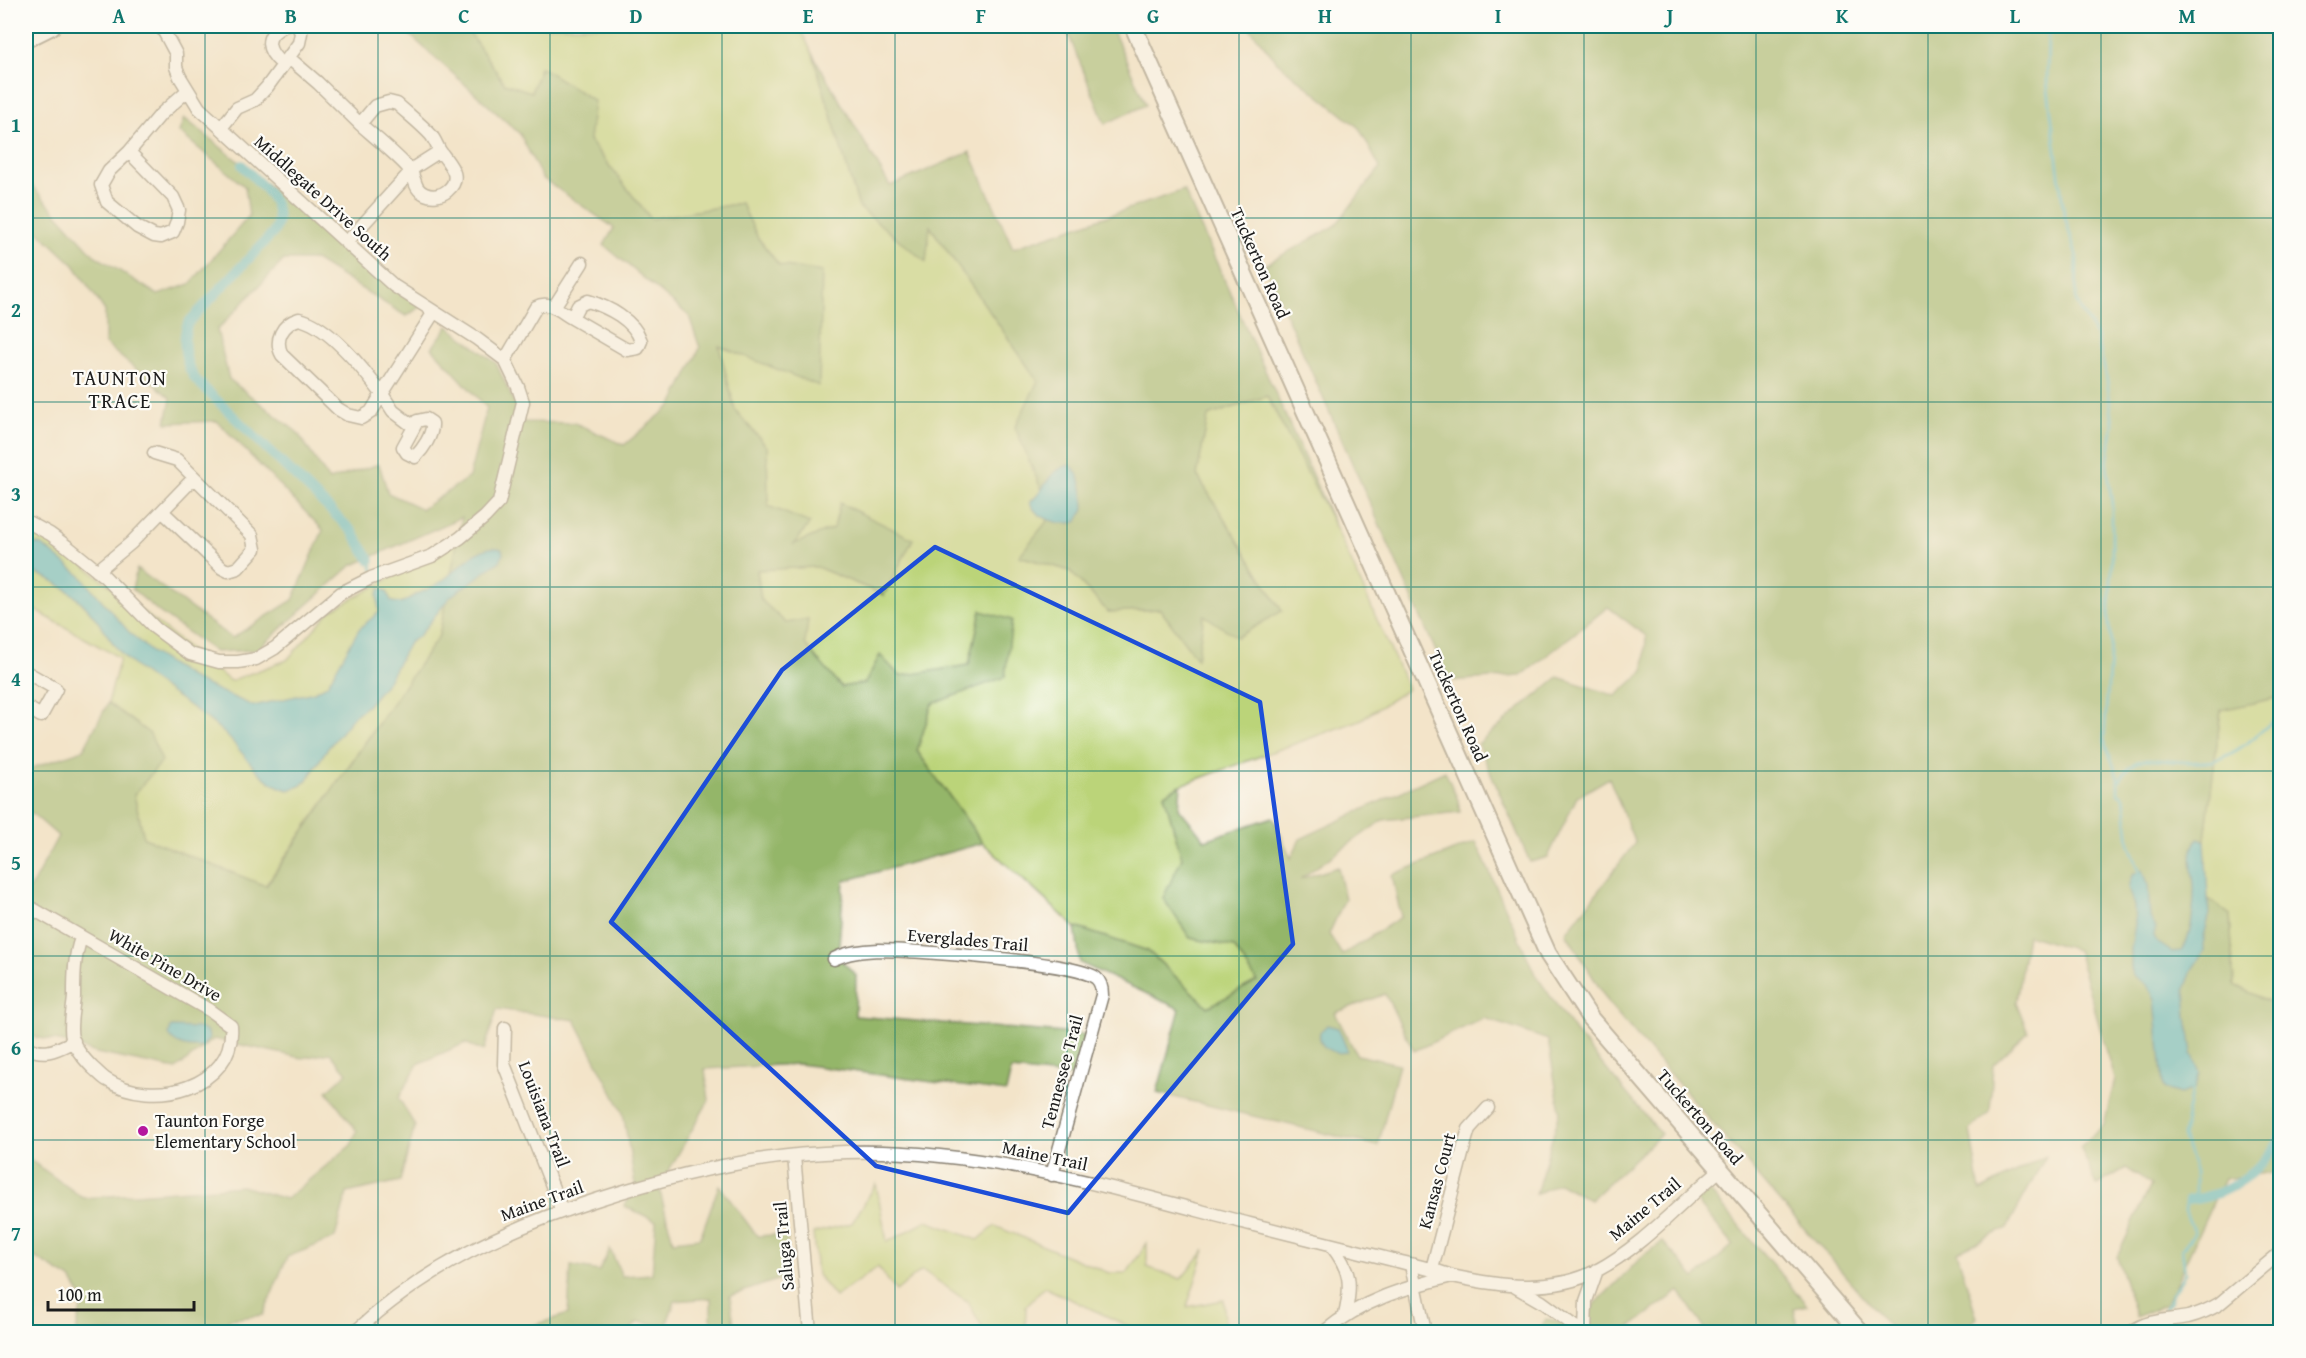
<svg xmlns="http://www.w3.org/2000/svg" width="2306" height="1358" viewBox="0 0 2306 1358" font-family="'Gentium Book Plus',serif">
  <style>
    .green { fill: #bbd479; stroke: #6c784a; stroke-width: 1.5 }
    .forest { fill: #94b669; stroke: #586942; stroke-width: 1.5 }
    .water { fill: #48b5c3; stroke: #326870; stroke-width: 1.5 }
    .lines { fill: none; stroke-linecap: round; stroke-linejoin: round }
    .stream { stroke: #48b5c3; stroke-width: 3 }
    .canal { stroke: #48b5c3; stroke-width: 10 }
    .street-casing { stroke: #888072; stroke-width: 15 }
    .secondary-casing { stroke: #888072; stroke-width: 20 }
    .street { stroke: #fff; stroke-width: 12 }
    .secondary { stroke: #fff; stroke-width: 16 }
    .marked { fill: none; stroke: #1d4ed8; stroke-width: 4.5; stroke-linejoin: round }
    .grid { fill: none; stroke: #0f766e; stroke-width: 1.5; stroke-opacity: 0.55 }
    .poi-dot { fill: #b5179e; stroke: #fdfcf7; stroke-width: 2 }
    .labels { text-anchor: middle; stroke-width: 4.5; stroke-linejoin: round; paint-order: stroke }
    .street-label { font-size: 18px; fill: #1c1c1c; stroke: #fdfcf7 }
    .poi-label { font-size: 18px; fill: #1c1c1c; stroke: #fdfcf7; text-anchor: start }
    .neighbourhood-label { font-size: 20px; letter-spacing: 1.5px; fill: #1c1c1c; stroke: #fdfcf7 }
    .neatline { fill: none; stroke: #0f766e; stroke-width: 2 }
    .grid-label { font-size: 20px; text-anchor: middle; font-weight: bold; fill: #0f766e }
  </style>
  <rect width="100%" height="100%" fill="#fdfcf7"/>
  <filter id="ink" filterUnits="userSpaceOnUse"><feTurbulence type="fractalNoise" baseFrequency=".0167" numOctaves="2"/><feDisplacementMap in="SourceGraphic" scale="12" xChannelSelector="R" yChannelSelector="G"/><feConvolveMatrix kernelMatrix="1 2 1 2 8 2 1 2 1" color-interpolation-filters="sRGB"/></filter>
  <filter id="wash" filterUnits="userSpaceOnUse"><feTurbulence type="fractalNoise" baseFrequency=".008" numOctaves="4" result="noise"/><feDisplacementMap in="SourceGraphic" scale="24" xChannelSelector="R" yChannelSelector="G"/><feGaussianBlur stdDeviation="1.35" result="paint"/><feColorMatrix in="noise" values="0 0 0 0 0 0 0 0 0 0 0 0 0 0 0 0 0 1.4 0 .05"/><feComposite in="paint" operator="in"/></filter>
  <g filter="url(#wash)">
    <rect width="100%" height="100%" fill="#f3e4c9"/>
    <path class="green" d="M465,26H799L813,55L859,207L926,261L929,225L1038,381L1034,391L1052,515L1020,556L1070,571L1108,612L1160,609L1197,658L1204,614L1282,611L1197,475L1208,416L1267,396L1336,528L1408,689L1360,720L1181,785L1164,794L1182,858L1190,938L1234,947L1257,981L1208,1007L1148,951L1075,927L983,843L917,751L932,704L1005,676L981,611L969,665L841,687L786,623L761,600L757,569L817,567L884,595L840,504L834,528L793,545L768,506L767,447L735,410L718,345L818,385L779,265L758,238L741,203L651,219L589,140L540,67L531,93L504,83Z
      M26,530L47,536L230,681L287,660L330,611L458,541L439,636L265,886L144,838L134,795L150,734L108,703L120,658L26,605Z
      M2280,697V913L2277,946L2280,951V1001L2277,1006L2234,985L2230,915L2206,897L2203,855L2221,710Z
      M876,1184L887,1242L927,1221L978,1240L995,1226L1109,1273H1127L1147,1243V1267L1181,1279L1205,1250L1187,1307L1224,1300L1225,1332H1141L1044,1287L1026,1306L1025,1332H985L968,1302L922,1270L896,1291L878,1267L835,1297L817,1275L813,1233L852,1223Z"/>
    <path class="forest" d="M400,26H465L504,83L531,92L541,67L594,101L589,140L651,219L741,203L758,238L779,265L822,272L819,386L719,346L735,410L767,447L768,506L810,523L794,544L834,528L840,503L913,539L884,595L817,567L757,570L761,600L786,623L808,619L805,644L841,687L865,683L880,655L900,676L969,665L981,611L1012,620L1005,677L932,704L917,751L983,843L844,881L838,957L856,975L855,1016L1089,1035L1078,1077L1011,1070L1006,1092L799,1064L705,1069L709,1100L659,1188L673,1241L700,1238L719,1185L757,1236L788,1234L786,1277L730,1296L735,1332H711V1298L675,1301L666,1326L638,1322L628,1332H513L568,1314L571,1266L599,1271L610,1249L622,1276L652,1274L656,1221L624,1206L636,1190L623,1113L575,1020L497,1009L484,1051L465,1043L418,1064L399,1098L415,1126L400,1181L347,1193L335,1238L287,1257L263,1315L229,1319L220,1332H76L83,1299L71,1279L26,1252V1157L83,1198L242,1186L286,1199L351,1145L357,1131L327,1091L347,1073L330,1053L302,1058L214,1039L176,1069L96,1053L60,1041L32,1037L26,1033V891L30,889L58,836L26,808V766L29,769L83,750L108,703L150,734L162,761L134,795L144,838L266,886L439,636L462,517L351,566L257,650L215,652L159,612L132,589L137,569L232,638L293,600L323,530L217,421L166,423L171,398L105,344V311L74,265L26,220V179L94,255L158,295L190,284L249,216L245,187L179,132L184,118L421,307L406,316L315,260H284L217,330L229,379L297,432L329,480L379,464L388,493L422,509L469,477L487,408L432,348L448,326L496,363L523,422L575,423L624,445L672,405L700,348L689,316L604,245L614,228L542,178L520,134Z
      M1065,26H1111L1146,105L1105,124Z
      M1248,26H2280V697L2221,710L2203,855L2206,897L2230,915L2234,985L2277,1006L2280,1001V1171L2224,1179L2166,1304L2136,1317L2117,1257L2151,1185L2126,1168L2097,1185L2080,1147L2104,1125L2115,1079L2077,950L2027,935L2016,1002L2028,1032L1993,1065L1990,1112L1970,1130L1980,1191L2046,1156L2007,1228L1957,1252L1977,1318L1961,1332H1894L1610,1005L1566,933L1635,843L1609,778L1577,797L1548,857L1530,862L1478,744L1558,677L1616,696L1644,671L1646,636L1608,607L1521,676L1449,681L1264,265L1335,226L1380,168L1359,128L1277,62Z
      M813,55L890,186L970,152L1013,248L1184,190L1336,528L1267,396L1208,416L1197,475L1282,611L1237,637L1204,615L1197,659L1160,609L1108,612L1070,571L1019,556L1052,515L1015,427L1038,381L930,226L926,262L859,207Z
      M1445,771L1458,800L1460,812L1383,820L1300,879L1338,867L1345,899L1329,934L1342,955L1401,917L1392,875L1476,842L1535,974L1575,1032L1661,1134L1590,1200L1559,1183L1536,1194L1560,1111L1548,1040L1484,1018L1414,1051L1385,994L1335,1013L1357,1055L1399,1064L1378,1146L1157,1093L1180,1009L1080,963L1075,927L1148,951L1208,1007L1257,981L1234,947L1190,938L1163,898L1182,858L1164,794L1181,785L1179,808L1205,840L1273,817L1291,858L1300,839Z
      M1701,1181L1807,1305L1794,1308L1799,1332H1707L1679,1291L1624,1332H1538L1546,1319L1575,1324L1645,1254L1663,1242L1695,1278L1733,1245L1689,1192Z
      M2255,1322L2262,1332H2148L2161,1323Z"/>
    <path class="water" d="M1069,465C1082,471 1084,497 1084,510L1076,522C1061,526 1035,519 1030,502C1047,490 1045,472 1069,465Z
      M26,542L42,545L81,576L129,632L151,652L195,680L253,706L314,692L327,685L359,629L379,612L377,595L380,588L387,591L391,601C402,606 408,599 417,594C426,590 434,587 442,581C456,571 482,540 502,549L503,554L500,561L450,597L419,636L409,643L388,681L367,706L354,716L325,752L308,779L300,786L289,790C260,784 245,753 225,734C197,707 162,690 133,665C117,652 108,635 96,619C78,595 54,578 26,570Z
      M2199,838L2205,841L2209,917L2204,936V951L2193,968L2185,989L2187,1017L2192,1053L2200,1073L2194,1089L2180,1094L2165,1089L2163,1086L2155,999L2147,985L2133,975L2131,968V949L2135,924L2134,906L2128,887L2132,875L2143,870L2148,884L2150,917L2155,928L2154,936L2157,942L2172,952L2181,951C2192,939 2194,905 2194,888C2194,873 2185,849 2199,838Z
      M1327,1025L1338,1028L1347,1049L1346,1052C1333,1055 1317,1047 1320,1032Z
      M171,1027L199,1028L208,1032L209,1039L202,1047C190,1048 175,1046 169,1035Z"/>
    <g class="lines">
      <path class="stream" d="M2048,26L2047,81L2064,214L2077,258L2076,301L2097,337L2107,380L2113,424L2107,465L2112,505V569L2108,617L2111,644L2104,739L2118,778V793L2124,797L2129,843L2140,873
        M370,560L374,573
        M2120,780C2124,773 2128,767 2135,763C2149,755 2190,766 2212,761C2239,754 2261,732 2280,714
        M2164,1311L2169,1303L2172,1293L2185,1273L2182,1249L2194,1233L2185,1211L2186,1204L2195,1193V1172L2183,1136L2192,1088
        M2156,1332L2159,1328"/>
      <path class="canal" d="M242,165C260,185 288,203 274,232L188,323C181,341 185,367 197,381L352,531L370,560
        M2189,1200C2227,1196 2261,1172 2280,1139"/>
    </g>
  </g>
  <g filter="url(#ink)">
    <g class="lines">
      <g class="street-casing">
        <path id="street" d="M289,58L318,83L360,124
          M282,64C267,51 262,36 284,26
          M389,102L397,104C408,114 421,124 431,135C435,140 437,146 440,151C449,164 464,177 447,191C441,196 432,197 425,194C414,189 416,181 411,172C407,163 370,133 360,124L375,106Z
          M221,128L237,108L255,100L267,87L299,43L301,33L298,26
          M129,152L173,197L179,210L177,222L173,232L161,237L154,236L137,227L107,202L101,185L109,171Z
          M129,152L161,114L187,91
          M346,243L415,167L440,151
          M554,307L582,263
          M299,319C329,325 364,370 382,394L371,412L361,418L348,415L338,409L282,355C274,340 282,324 299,319Z
          M505,360L536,307C549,300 560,311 572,318L578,306L588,301C608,307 634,320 641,341L638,348L627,350L572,318
          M414,427L417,421L426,419L432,423C433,435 423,449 415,457L407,453L403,447L414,427L393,411L382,394L434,312
          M154,453L177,460L252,535L255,549L238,568L228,571L222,568L163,512
          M26,521L50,534L68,547L105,577L155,628L190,654L219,662H238L256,659L275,648L341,593L371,578L432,556L460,538L485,517L499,502L523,402L518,387L505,360L477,339L394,286L199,108L180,77L176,67V54L161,26
          M97,571L131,543L194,478
          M26,672L56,689L41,716L26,707
          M26,905L209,1010L231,1026C236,1088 152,1109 107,1080C102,1077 98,1072 93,1068C85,1060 75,1049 72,1038C69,1027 73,1009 74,997C74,976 74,957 81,938
          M834,959C848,952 863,951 879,950C911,950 1077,962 1096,978C1101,982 1102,989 1102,995L1052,1175
          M505,1028L504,1064L562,1211
          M26,1047C45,1057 56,1050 74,1041
          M794,1156L810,1332
          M1331,1245C1351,1270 1352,1284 1345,1315
          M1411,1265L1425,1332
          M1432,1269L1466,1139L1469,1129L1488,1108
          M1514,1286L1542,1302L1583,1332
          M355,1332C426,1267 505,1229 596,1200C678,1173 760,1154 846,1152C983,1148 1119,1190 1250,1224C1295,1235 1340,1247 1385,1258C1408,1264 1430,1268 1452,1276C1498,1286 1552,1294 1596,1271C1643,1246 1680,1203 1720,1170
          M1324,1332C1362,1300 1404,1288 1452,1276
          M1585,1332L1586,1301L1597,1270
          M2132,1332C2148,1319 2168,1321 2188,1317C2199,1314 2209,1310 2219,1304L2280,1253"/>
      </g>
      <g class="secondary-casing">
        <path id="secondary" d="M1133,26L1548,954L1590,1018L1860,1332
          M26,39L52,26"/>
      </g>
      <use href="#street" class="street"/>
      <use href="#secondary" class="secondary"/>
    </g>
  </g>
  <path d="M0 0H2306V1358H0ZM935,547L1260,702L1293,944L1068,1213L876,1166L611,922L782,670Z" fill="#f3e4c9" fill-opacity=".55" fill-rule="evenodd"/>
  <path class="marked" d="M935,547L1260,702L1293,944L1068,1213L876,1166L611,922L782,670Z"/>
  <path class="grid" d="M205,26V1332M378,26V1332M550,26V1332M722,26V1332M895,26V1332M1067,26V1332M1239,26V1332M1411,26V1332M1584,26V1332M1756,26V1332M1928,26V1332M2101,26V1332M26,218H2280M26,402H2280M26,587H2280M26,771H2280M26,956H2280M26,1140H2280"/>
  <circle class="poi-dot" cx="143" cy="1131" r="6"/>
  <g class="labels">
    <g class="street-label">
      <text transform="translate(323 198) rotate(42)" y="6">Middlegate Drive South</text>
      <text transform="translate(1260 263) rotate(66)" y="6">Tuckerton Road</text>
      <text transform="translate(1458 706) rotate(66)" y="6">Tuckerton Road</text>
      <text transform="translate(968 940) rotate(5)" y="6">Everglades Trail</text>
      <text transform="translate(165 965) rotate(30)" y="6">White Pine Drive</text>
      <text transform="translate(1062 1072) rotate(-75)" y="6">Tennessee Trail</text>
      <text transform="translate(544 1114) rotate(69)" y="6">Louisiana Trail</text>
      <text transform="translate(1700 1117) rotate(49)" y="6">Tuckerton Road</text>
      <text transform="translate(1045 1156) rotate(12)" y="6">Maine Trail</text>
      <text transform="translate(1437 1181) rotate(-75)" y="6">Kansas Court</text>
      <text transform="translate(542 1201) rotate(-20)" y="6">Maine Trail</text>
      <text transform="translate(1645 1209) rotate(-40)" y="6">Maine Trail</text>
      <text transform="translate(784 1246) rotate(-95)" y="6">Saluga Trail</text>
    </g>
    <g class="poi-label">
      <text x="155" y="1127">Taunton Forge<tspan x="155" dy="21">Elementary School</tspan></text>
    </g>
    <g class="neighbourhood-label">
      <text x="120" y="385">TAUNTON<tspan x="120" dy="23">TRACE</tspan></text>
    </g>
  </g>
  <rect width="2306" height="1358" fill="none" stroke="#fdfcf7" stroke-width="66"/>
  <path d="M48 1301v9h146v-9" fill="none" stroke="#1c1c1c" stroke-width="3"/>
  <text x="57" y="1301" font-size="18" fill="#1c1c1c" stroke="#fdfcf7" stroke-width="4.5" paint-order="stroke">100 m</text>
  <rect x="33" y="33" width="2240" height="1292" class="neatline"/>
  <g class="grid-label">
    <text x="119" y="23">A</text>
    <text x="291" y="23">B</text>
    <text x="464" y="23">C</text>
    <text x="636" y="23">D</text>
    <text x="808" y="23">E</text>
    <text x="981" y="23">F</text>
    <text x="1153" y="23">G</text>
    <text x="1325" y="23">H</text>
    <text x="1498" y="23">I</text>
    <text x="1670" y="23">J</text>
    <text x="1842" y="23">K</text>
    <text x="2015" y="23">L</text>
    <text x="2187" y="23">M</text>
    <text x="16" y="132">1</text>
    <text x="16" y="317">2</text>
    <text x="16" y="501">3</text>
    <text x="16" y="686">4</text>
    <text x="16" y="870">5</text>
    <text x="16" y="1055">6</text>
    <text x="16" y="1240">7</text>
  </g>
</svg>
